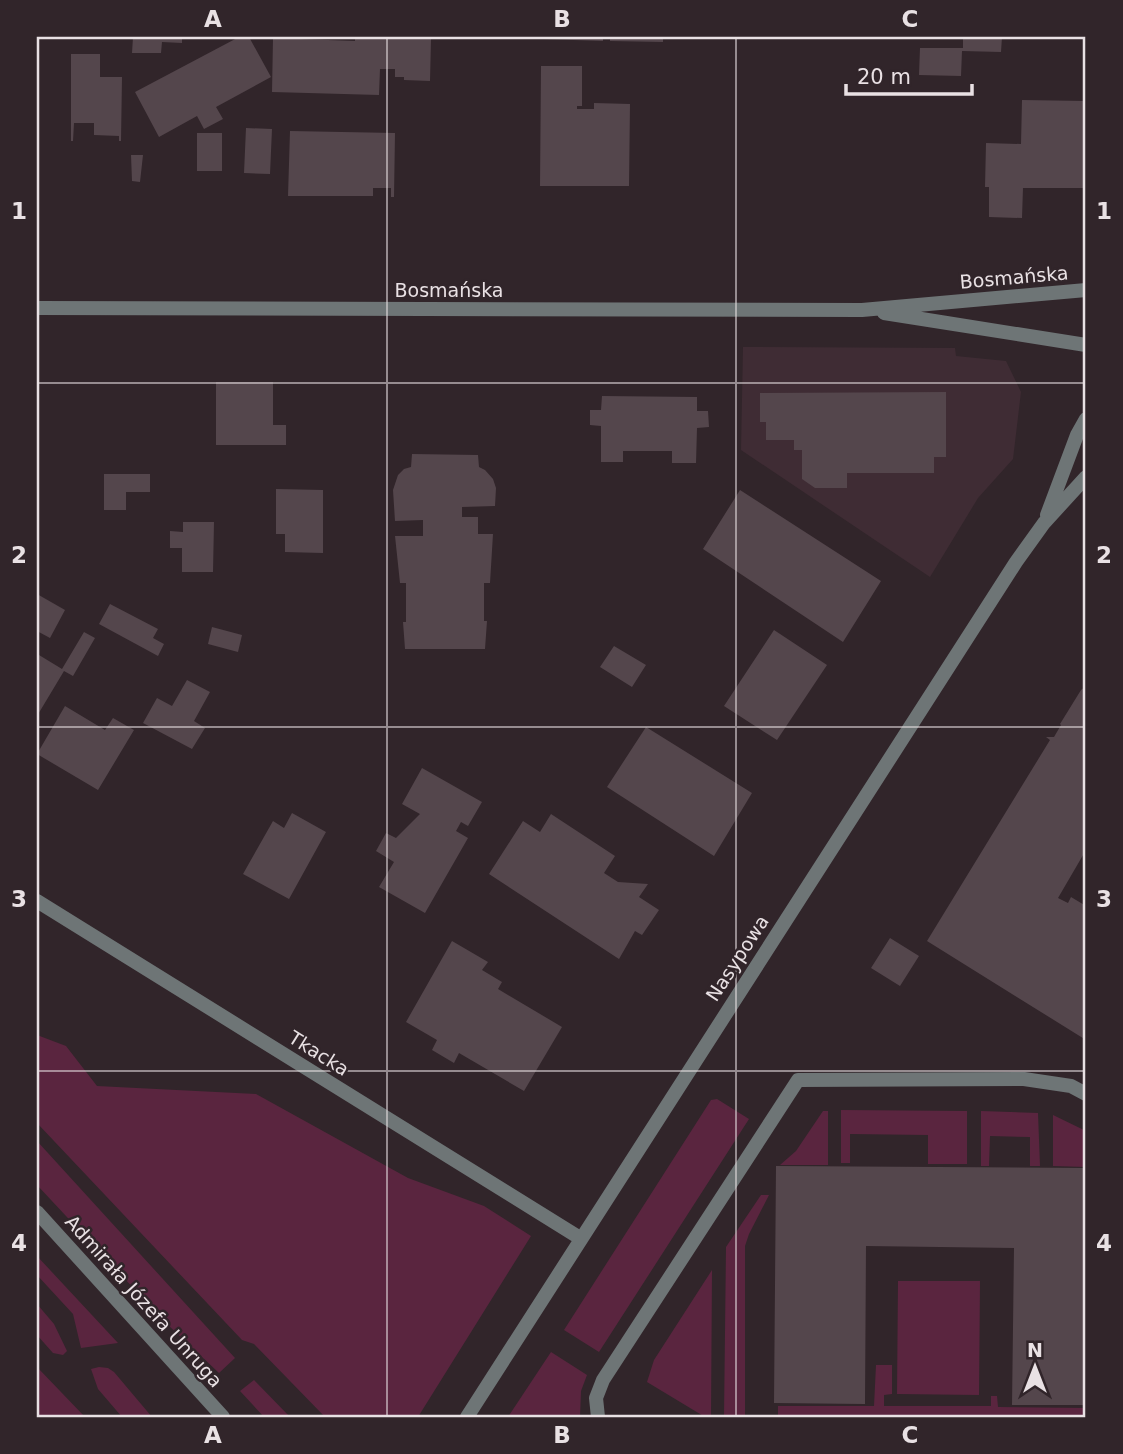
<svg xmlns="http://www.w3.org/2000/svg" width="1123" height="1454" viewBox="0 0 1123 1454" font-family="'DejaVu Sans',sans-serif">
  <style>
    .built { fill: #3f2c34 }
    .green { fill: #5a253f }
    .building { fill: #54464c }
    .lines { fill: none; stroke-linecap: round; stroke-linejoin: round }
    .minor { stroke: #6e7576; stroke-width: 14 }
    .tertiary { stroke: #6e7576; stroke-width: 14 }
    .grid { fill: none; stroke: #e9e1e4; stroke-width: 2; stroke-opacity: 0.55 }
    .labels { text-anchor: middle; stroke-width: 5; stroke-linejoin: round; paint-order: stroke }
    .street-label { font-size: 19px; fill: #e9e1e4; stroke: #31252a }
    .neatline { fill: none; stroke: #e9e1e4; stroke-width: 2.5 }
    .grid-label { font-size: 23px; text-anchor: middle; font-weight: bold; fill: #e9e1e4 }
  </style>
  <rect width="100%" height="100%" fill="#31252a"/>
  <path class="built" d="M743,347L955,348L956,356L1006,361L1021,392L1013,459L978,498L930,577L741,450Z"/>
  <path class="green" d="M37,1035L66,1046L97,1086L256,1094L408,1178L484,1206L531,1236L418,1417H325L254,1344L242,1340L37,1123Z
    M717,1099L749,1119L599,1352L564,1330L711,1100Z
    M841,1110L967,1111V1164H928V1135L850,1134V1163H841Z
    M823,1111H828V1165H780L796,1151Z
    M981,1111L1038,1113L1040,1166H1030V1137L990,1136L989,1166H981Z
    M1053,1115L1086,1131V1167L1053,1166Z
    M37,1141L235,1358L219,1373L167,1324L37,1185Z
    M761,1195H769L749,1234L745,1246V1417H724L726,1247Z
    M37,1256L118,1343L81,1348L73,1314L37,1275Z
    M712,1270L711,1417H705L647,1382L654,1360Z
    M898,1281H980L979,1395L897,1394Z
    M37,1304L54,1324L67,1351L63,1355L53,1353L37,1335Z
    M551,1352L587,1375L581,1391L580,1417H508Z
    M876,1365H892V1394L884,1395V1406H991V1396H997L998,1407L1086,1408V1417H778V1406H874Z
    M37,1367L85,1417H37Z
    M99,1367L108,1368L114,1372L152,1417H122L98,1389L91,1369Z
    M254,1380L290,1417H264L240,1391Z"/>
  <path class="building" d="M133,37H182V43L162,42L161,53H132Z
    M239,37H249L271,77L216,107L223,119L204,129L197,116L159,137L135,92Z
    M543,37H603V41L543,39Z
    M610,37H663V42L610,41Z
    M963,37H1002L1001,52L962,51L961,76L919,75L920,48H963Z
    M273,38L355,41V38L431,39L430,81L404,80V77H395V69H380L379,95L272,92Z
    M71,54H100V77H122L121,141H119V136L94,135V123H74L73,141H71Z
    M541,66H582V106H577V109H594V103L630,104L629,186H540Z
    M1022,100L1086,101V188H1023L1022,218L989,217V187H985L986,143L1021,144Z
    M246,128L272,129L270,174L244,173Z
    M290,131L395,133L394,197H391V188H373V196H288Z
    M197,133H222V171H197Z
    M131,155H143L140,182L132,181Z
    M216,382H273V425H286V445H216Z
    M946,392V457H934V473H847V488H815L802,479V450H794V440H766V422H760V393Z
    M602,396L697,397V411H708L709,427L697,428L696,463H672V451H623V462H601V426L590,425V410H601Z
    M412,454L478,455L479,467L485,470L493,479L496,488L495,506L462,507V517H478V534H493L490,583H484V621H487L485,649H405L403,622H406V583H400L395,536H423V520L395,521L393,490L398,475L404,469L411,467Z
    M104,474H150V492H126V510H104Z
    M276,489L323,490V553L285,552V534H276Z
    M740,490L881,581L843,642L703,549Z
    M183,522H214L213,572H182V548H170V531L183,532Z
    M37,594L65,610L50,638L37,631Z
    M110,604L158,629L153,638L164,644L158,656L99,624Z
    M212,627L242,635L238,652L208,644Z
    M774,630L827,665L777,740L724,706Z
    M84,632L95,638L73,676L64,671L37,716V658L39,655L62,669Z
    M614,646L646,665L632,687L600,667Z
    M187,680L210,692L194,721L205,728L192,749L143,723L157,698L172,706Z
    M1086,686V850L1058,898L1068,903L1071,897L1086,906V1040L927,941L1050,740L1046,737H1054L1061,725L1060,724L1081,690Z
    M65,706L105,730L113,718L134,730L98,790L37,754Z
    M646,727L752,793L714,856L607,787Z
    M422,768L482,802L468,826L461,822L456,831L468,838L425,913L379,887L394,862L376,851L386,833L396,838L420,814L402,804Z
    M292,813L326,832L289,899L243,874L273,821L284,828Z
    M551,814L615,856L604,873L618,882L648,884L639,897L659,910L642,935L635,931L619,959L489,874L523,821L540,832Z
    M890,938L919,956L900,986L871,968Z
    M452,941L488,962L482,970L502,982L498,989L562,1027L524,1091L459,1053L454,1063L432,1050L437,1040L406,1022Z
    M776,1166L1086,1168V1405H1012L1014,1248L866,1246L865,1404L774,1403Z"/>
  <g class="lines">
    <path class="minor" d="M1047,515L1077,435L1086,419
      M37,901L580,1238
      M467,1417L1016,562L1044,523L1086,477
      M598,1417L596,1398L603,1380L798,1080L1024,1079L1071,1086L1086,1094"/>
    <path class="tertiary" d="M37,308L862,310L1086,290
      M884,313L1086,345
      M37,1212L223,1417"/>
  </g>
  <path class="grid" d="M387,37V1417M736,37V1417M37,383H1086M37,727H1086M37,1071H1086"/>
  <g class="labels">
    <g class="street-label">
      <text transform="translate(1014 277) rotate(-5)" y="7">Bosmańska</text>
      <text x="449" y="297">Bosmańska</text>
      <text transform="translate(737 958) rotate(-57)" y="7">Nasypowa</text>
      <text transform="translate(319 1053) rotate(32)" y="7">Tkacka</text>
      <text transform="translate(144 1301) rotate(48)" y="7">Admirała Józefa Unruga</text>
    </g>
  </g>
  <rect width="1123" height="1454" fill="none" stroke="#31252a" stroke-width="77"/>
  <g transform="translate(1035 1367)" stroke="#31252a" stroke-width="5" paint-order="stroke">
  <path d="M0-5L12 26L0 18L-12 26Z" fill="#e9e1e4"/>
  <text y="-10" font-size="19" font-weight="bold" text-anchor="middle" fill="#e9e1e4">N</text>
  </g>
  <path d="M846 84v10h126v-10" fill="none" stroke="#e9e1e4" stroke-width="3.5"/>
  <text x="857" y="84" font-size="21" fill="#e9e1e4" stroke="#31252a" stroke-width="5" paint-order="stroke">20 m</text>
  <rect x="38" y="38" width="1046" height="1378" class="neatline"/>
  <g class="grid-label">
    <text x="213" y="27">A</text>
    <text x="562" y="27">B</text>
    <text x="910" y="27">C</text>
    <text x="19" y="219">1</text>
    <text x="1104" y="219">1</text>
    <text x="19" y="563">2</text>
    <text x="1104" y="563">2</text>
    <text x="19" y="907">3</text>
    <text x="1104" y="907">3</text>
    <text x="19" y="1251">4</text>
    <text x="1104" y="1251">4</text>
    <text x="213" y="1443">A</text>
    <text x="562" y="1443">B</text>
    <text x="910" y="1443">C</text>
  </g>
</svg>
